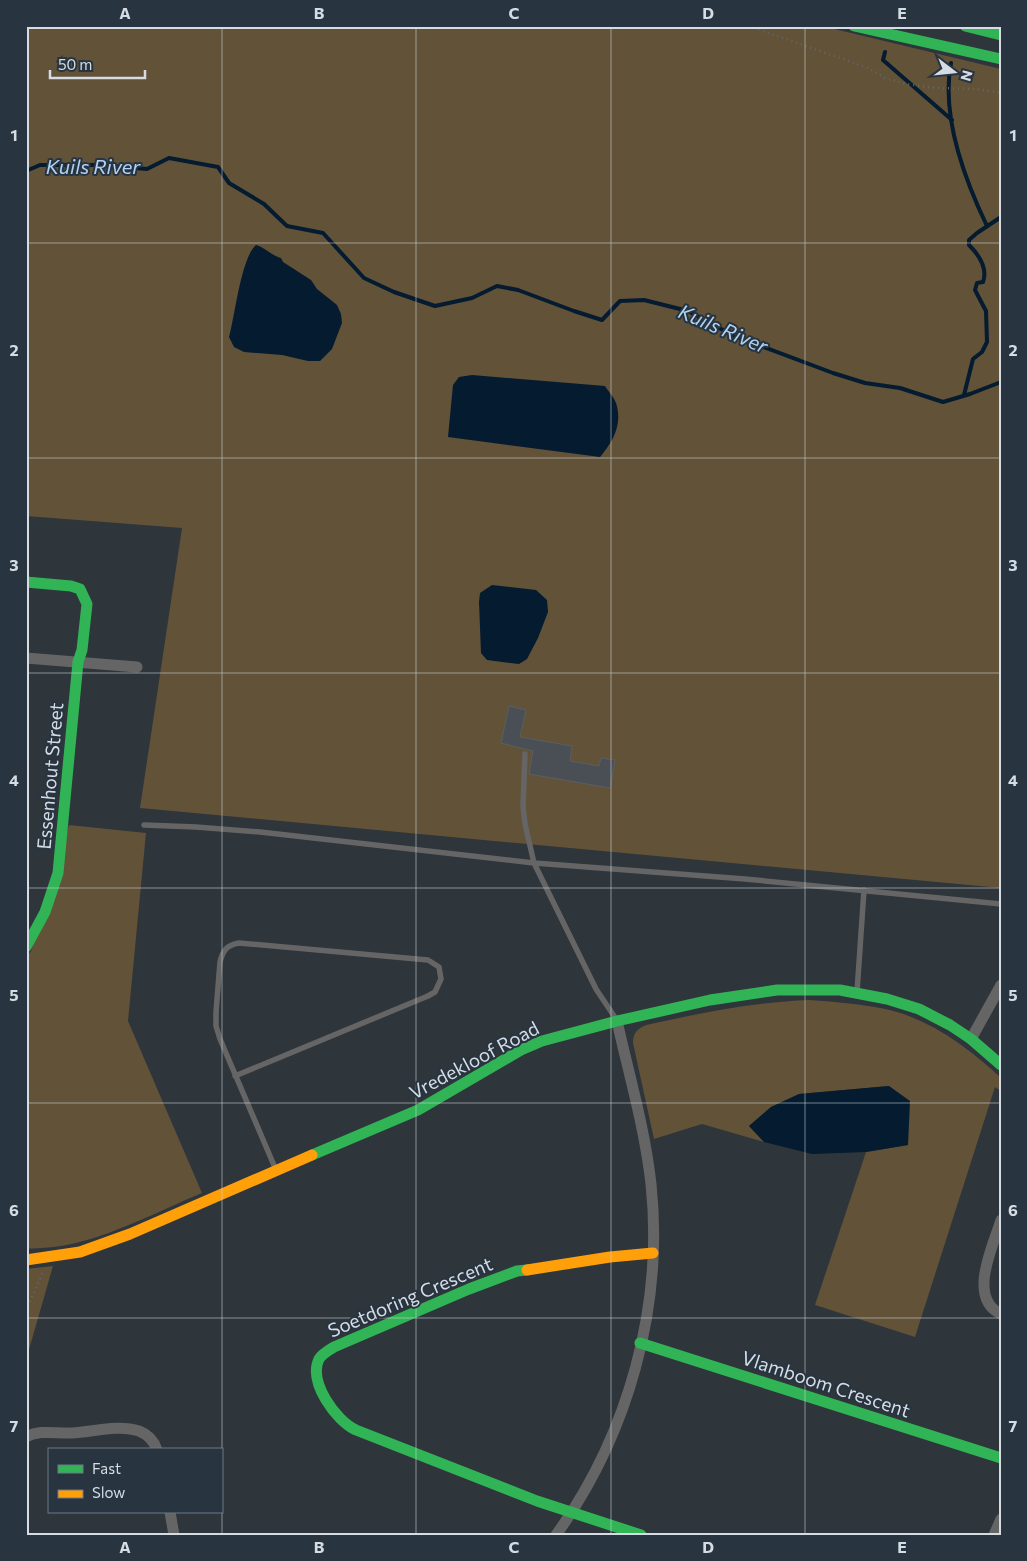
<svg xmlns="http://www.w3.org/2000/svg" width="1027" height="1561" viewBox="0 0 1027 1561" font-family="Commissioner,sans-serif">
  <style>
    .green { fill: #625238 }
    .water { fill: #041b30 }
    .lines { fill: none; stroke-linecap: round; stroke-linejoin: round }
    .stream { stroke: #041b30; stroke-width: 4 }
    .building { fill: #494f54; stroke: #595f64 }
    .path { stroke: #656768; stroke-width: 2.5; stroke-dasharray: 1 4; stroke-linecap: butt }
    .lane { stroke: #666565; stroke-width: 5.5 }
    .street { stroke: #666565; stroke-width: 11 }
    .fast { stroke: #30b455; stroke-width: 11 }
    .slow { stroke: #ff9f0a; stroke-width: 11 }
    .grid { fill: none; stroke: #d5dce4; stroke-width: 1; stroke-opacity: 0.55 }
    .labels { text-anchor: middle; stroke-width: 4; stroke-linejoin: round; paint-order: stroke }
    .street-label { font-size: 19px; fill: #d5dce4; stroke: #283541 }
    .water-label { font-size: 20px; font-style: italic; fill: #afd2f5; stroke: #283541 }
    .neatline { fill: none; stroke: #d5dce4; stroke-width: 2 }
    .grid-label { font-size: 16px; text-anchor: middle; font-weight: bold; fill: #d5dce4 }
  </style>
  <rect width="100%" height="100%" fill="#2e353b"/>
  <path class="green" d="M26,26H822L1001,69V888L140,808L182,528L26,516Z
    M69,825L146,833L128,1021L202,1193C161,1210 120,1232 76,1243C60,1247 43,1248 26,1249V957L31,951Z
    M809,1000C836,1002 863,1004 890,1010C933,1021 969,1048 1001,1078V1091L995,1087L915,1337L815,1305L866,1152L908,1145L889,1086L799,1094L771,1107L749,1126L764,1142L702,1124L654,1139L633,1043C633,1033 637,1029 646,1025C700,1013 754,1002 809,1000Z
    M53,1266L26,1360V1269Z"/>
  <path class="water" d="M256,245C266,248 271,255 281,258L283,262L311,280L317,289L337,305L341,314L342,323L332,349L320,361H308L282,355L244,352L234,347L229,337C235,316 241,258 256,245Z
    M472,375L605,386C608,391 614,397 616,403C623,424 613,442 600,457L448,437L453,385L459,377Z
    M492,585L536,590L547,600L548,612L538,638L527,659L519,664L487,660L481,653L479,602L480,593Z
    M889,1086L910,1101L908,1145L866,1152L812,1154L764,1142L749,1126L771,1107L799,1094Z"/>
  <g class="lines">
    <path class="stream" d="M885,52L883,60L952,120
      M951,63C941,115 964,178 987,226
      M26,171L40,165H100L147,169L169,158L218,167L229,183L264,204L287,226L323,233L364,278L394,292L435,306L472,298L497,286L518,290L574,311L602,320L620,301L644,300L688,311L734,336L833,373L865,383L900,388L943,402L970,394L1001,382
      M964,395L973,359L982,352L987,342L986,311L975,290L977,283L983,282C988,268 979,255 969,245V240L977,233L1001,217"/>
  </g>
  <path class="building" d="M509,706L526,710L520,737L572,746L570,761L599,766L601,758L615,760L610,788L529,774L533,751L501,743Z"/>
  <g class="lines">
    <path class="path" d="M749,26L868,68L885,78L906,84L936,88L977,89L1001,93
      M26,1311L44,1270"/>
    <path class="lane" d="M525,754L523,806L525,824L534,863L596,989L616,1019
      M144,825L196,827L260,832L534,863L745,879L1001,904
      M857,992L864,890
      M235,1076L428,996L435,992L441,979L439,967L428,960L239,943C227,945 223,950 220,962L216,1012V1026L220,1039L276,1170"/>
    <path class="street" d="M26,658L137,667
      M971,1039L1001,985
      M1001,1220C993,1246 967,1298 1001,1314
      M26,1437C40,1429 57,1434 72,1433C93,1432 118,1424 139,1431C147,1434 154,1441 157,1450
      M170,1512L174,1535
      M556,1535C628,1435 664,1307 651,1184C645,1129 629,1075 617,1021
      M994,1535L1001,1519"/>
    <path class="fast" d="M854,26L1001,59
      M965,26L1001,35
      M26,582L71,586L80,589L87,604L82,650L78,662L58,873L45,912L26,947
      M312,1155L418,1110L521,1050L542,1041L617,1021L710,1000L777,990H840L887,999L919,1009L950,1025L971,1039L1001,1065
      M527,1270L517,1271L469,1289L334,1347C329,1350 322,1354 319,1359C308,1382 336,1421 356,1430L537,1501L641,1535
      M640,1343L1001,1458"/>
    <path class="slow" d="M26,1260L80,1252L130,1234L312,1155
      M527,1270L610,1257L653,1253"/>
  </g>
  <path class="grid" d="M222,26V1535M416,26V1535M611,26V1535M805,26V1535M26,243H1001M26,458H1001M26,673H1001M26,888H1001M26,1103H1001M26,1318H1001"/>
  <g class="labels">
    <g class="street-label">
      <text transform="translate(50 776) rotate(-85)" y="7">Essenhout Street</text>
      <text transform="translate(474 1060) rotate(-28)" y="7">Vredekloof Road</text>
      <text transform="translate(410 1297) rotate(-23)" y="7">Soetdoring Crescent</text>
      <text transform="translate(826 1384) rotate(18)" y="7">Vlamboom Crescent</text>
    </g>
    <g class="water-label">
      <text x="93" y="174">Kuils River</text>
      <text transform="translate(723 329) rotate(23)" y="7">Kuils River</text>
    </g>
  </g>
  <rect width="1027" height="1561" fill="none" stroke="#283541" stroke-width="55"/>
  <rect x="48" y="1448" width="175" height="65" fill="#283541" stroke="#6d7882"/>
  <rect x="58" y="1465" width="25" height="8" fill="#30b455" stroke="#6d7882"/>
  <text x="92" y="1474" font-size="15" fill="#d5dce4">Fast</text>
  <rect x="58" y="1490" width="25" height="8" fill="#ff9f0a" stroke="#6d7882"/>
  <text x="92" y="1498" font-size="15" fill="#d5dce4">Slow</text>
  <g transform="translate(954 72) rotate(106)" stroke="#283541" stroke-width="4" paint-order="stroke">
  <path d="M0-4L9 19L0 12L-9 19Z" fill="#d5dce4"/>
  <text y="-8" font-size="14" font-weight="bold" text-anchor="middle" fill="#d5dce4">N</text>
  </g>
  <path d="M50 70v8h95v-8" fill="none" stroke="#d5dce4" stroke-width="2.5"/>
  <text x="58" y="70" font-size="15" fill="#d5dce4" stroke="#283541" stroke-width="4" paint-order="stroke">50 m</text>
  <rect x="28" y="28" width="972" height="1506" class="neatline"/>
  <g class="grid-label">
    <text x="125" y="19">A</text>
    <text x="319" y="19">B</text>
    <text x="514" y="19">C</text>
    <text x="708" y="19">D</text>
    <text x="902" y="19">E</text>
    <text x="14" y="141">1</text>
    <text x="1013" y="141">1</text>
    <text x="14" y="356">2</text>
    <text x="1013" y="356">2</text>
    <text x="14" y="571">3</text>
    <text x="1013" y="571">3</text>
    <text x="14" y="786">4</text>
    <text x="1013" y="786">4</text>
    <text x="14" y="1001">5</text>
    <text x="1013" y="1001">5</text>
    <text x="14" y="1216">6</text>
    <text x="1013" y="1216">6</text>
    <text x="14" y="1432">7</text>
    <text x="1013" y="1432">7</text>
    <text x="125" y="1553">A</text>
    <text x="319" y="1553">B</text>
    <text x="514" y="1553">C</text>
    <text x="708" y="1553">D</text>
    <text x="902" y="1553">E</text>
  </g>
</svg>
